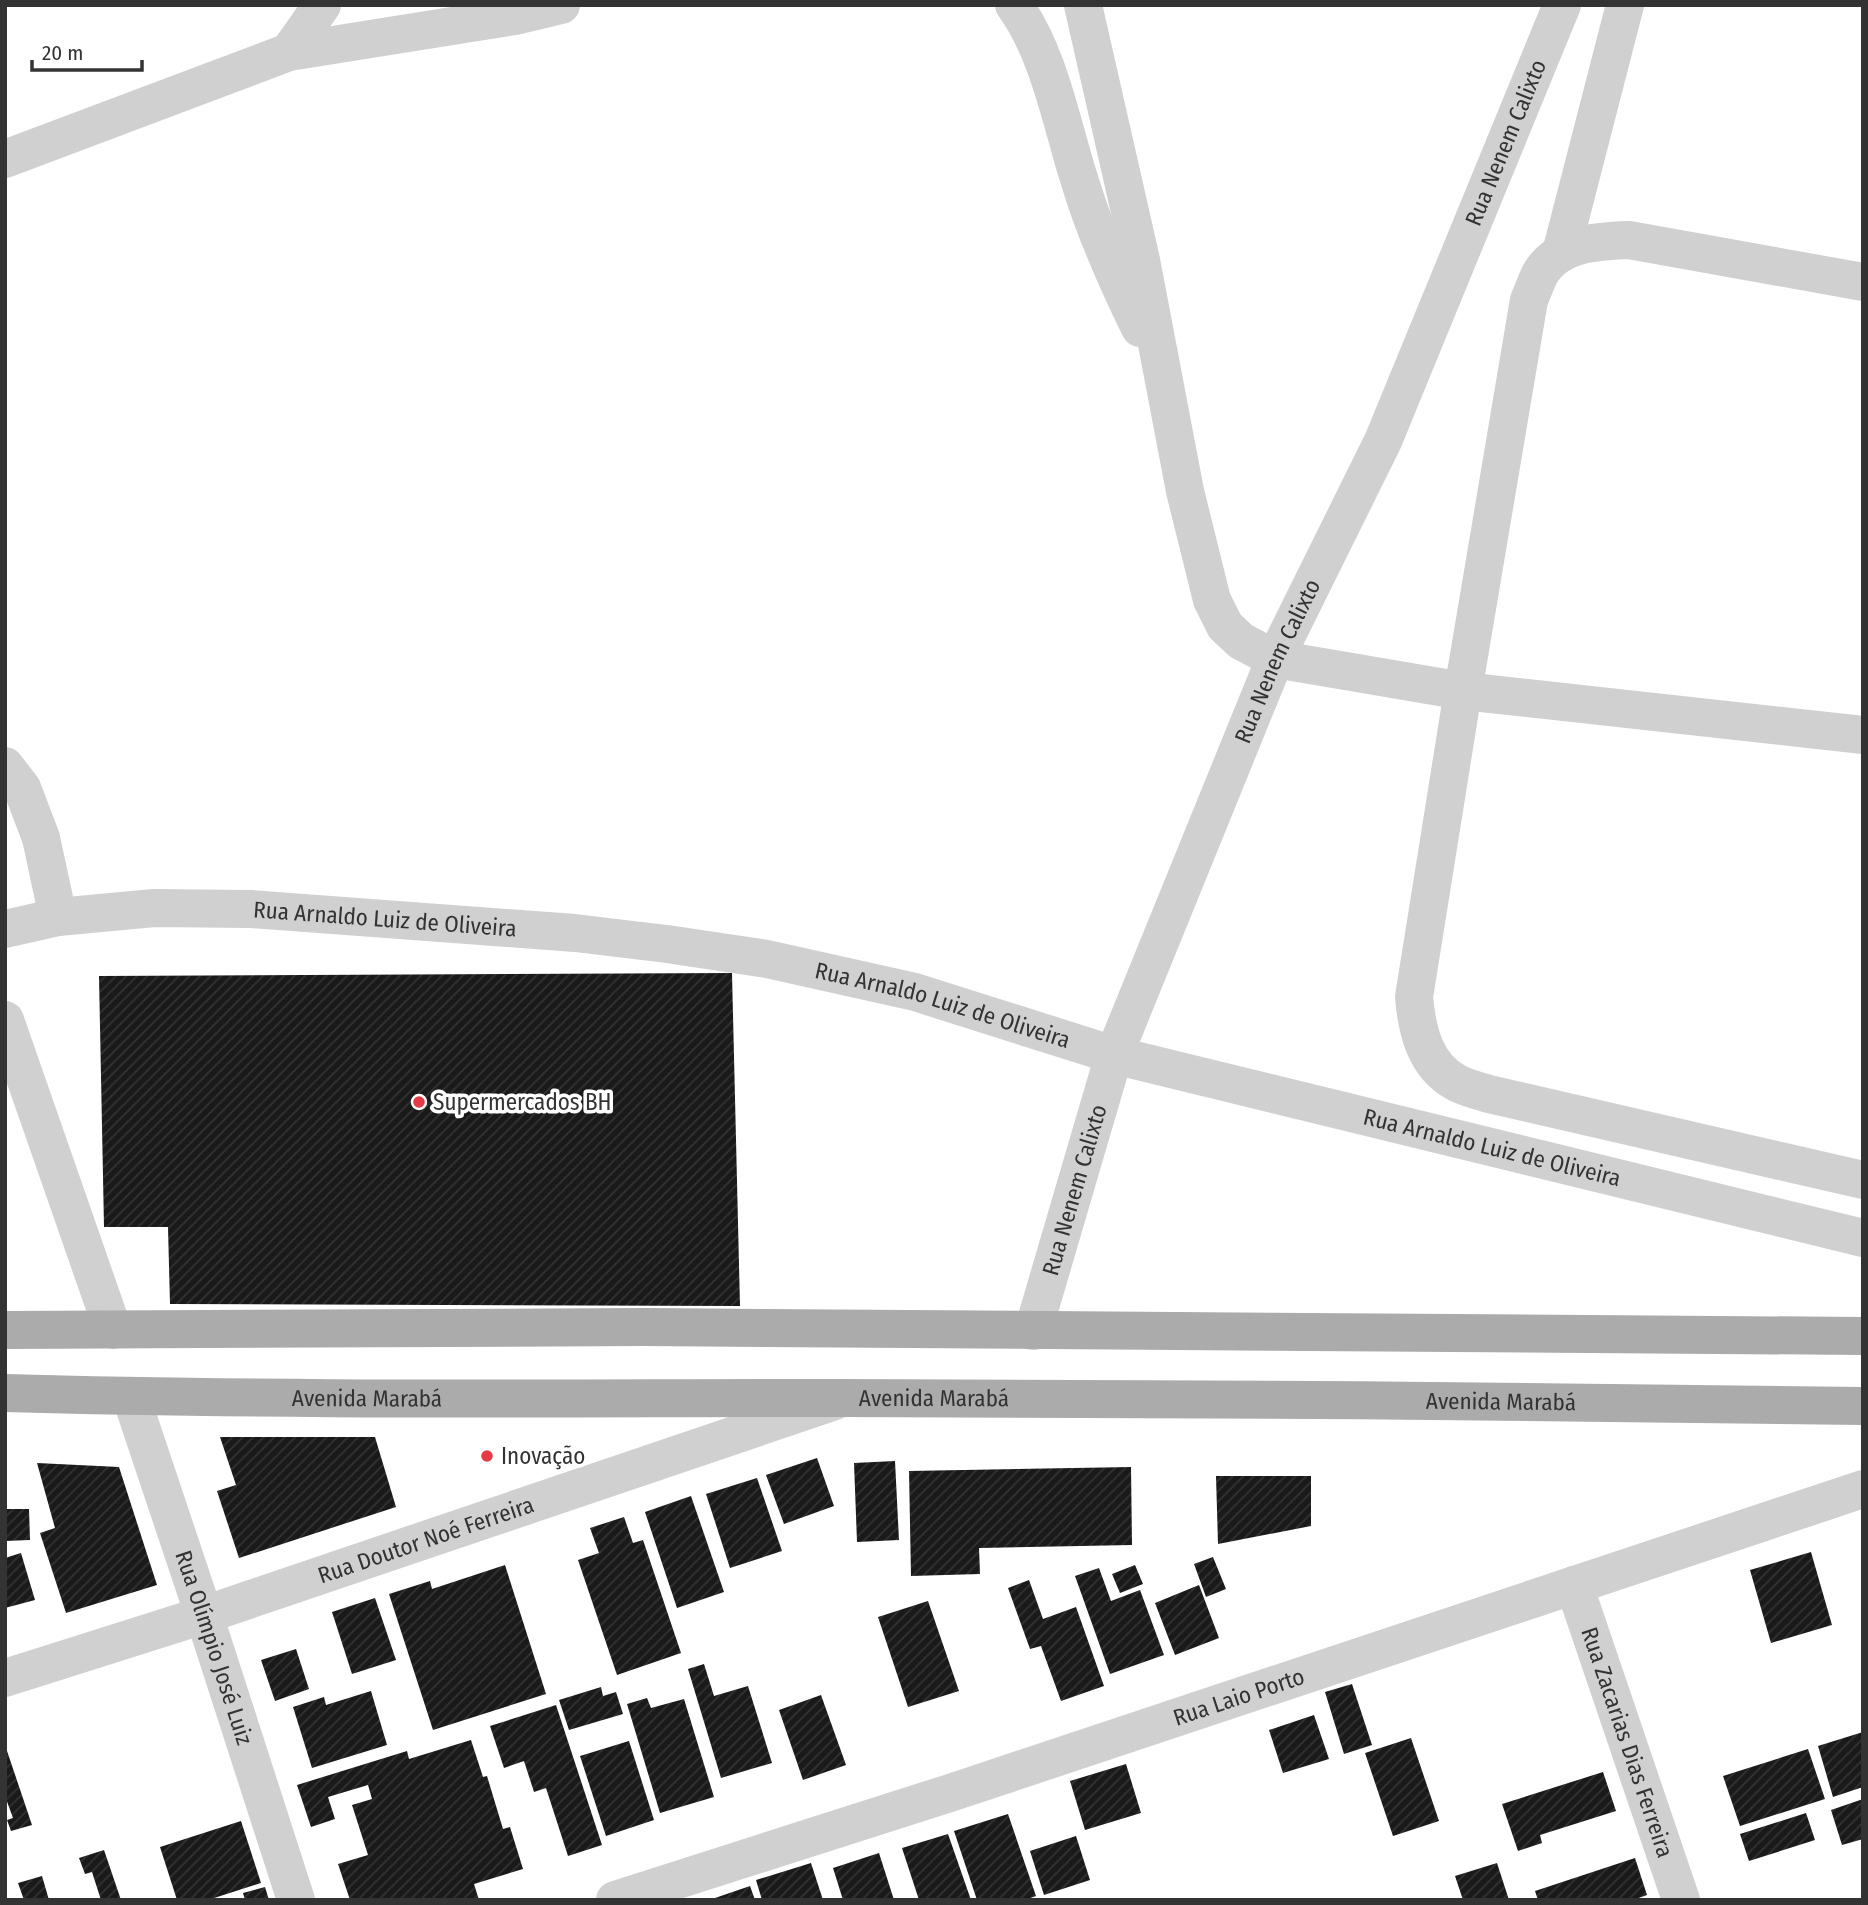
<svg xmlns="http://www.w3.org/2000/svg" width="1868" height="1905" viewBox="0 0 1868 1905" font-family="'Fira Sans Condensed',sans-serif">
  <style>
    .building { fill: url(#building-hatch) }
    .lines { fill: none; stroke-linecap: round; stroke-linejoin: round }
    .minor { stroke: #d0d0d0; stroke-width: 38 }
    .major { stroke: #ababab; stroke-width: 38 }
    .poi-dot { fill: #e63946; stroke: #fff; stroke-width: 2.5 }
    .labels { text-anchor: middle; stroke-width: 7; stroke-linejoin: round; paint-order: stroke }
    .street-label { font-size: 23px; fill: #333; stroke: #fff }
    .poi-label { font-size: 23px; fill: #333; stroke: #fff; text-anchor: start }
  </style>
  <defs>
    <pattern id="building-hatch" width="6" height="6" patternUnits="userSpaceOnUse" patternTransform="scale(1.75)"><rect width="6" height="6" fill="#1a1a1a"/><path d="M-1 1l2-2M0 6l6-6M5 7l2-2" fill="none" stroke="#333"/></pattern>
  </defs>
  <rect width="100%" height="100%" fill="#fff"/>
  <path class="building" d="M732,973L740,1306L170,1304L168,1227H104L99,976Z
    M220,1437H375L396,1507L239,1558L217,1491L236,1485Z
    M817,1458L834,1506L784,1524L766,1475Z
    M895,1461L899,1540L857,1542L854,1463Z
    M37,1463L119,1467L157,1585L66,1613L40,1533L55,1528Z
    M1131,1467L1132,1545L979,1548L980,1574L911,1576L909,1471Z
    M1216,1476H1311V1526L1218,1544Z
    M757,1478L782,1551L730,1568L706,1494Z
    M691,1496L724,1592L677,1608L645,1512Z
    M5,1509H29L30,1540L5,1541Z
    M624,1517L633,1543L643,1540L681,1653L617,1675L578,1560L599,1553L590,1528Z
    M1811,1552L1832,1625L1771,1643L1750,1570Z
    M21,1553L35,1600L5,1608V1558Z
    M1213,1557L1226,1589L1206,1597L1194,1564Z
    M505,1565L546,1694L433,1730L389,1594L430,1581L432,1589Z
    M1135,1565L1143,1584L1120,1593L1112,1574Z
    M1099,1568L1111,1601L1140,1590L1164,1655L1110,1674L1075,1576Z
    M1029,1580L1043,1619L1076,1607L1104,1686L1061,1701L1041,1646L1030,1649L1008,1588Z
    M1199,1585L1219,1638L1175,1655L1155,1603Z
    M375,1598L396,1660L352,1674L332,1612Z
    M928,1601L959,1691L908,1707L878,1617Z
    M296,1649L309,1689L275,1701L261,1660Z
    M704,1664L714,1696L748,1686L772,1763L721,1778L688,1669Z
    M1352,1684L1372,1745L1344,1754L1325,1692Z
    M601,1687L603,1696L616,1692L623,1714L569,1730L559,1700Z
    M371,1691L387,1745L312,1768L293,1707L324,1697L326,1705Z
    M821,1695L846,1765L803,1780L779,1710Z
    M647,1698L651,1708L684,1699L714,1797L660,1813L627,1704Z
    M556,1705L602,1845L568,1856L546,1788L534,1792L524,1761L504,1768L490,1726Z
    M1314,1715L1329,1759L1283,1773L1269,1730Z
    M1863,1732V1787L1833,1797L1818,1746Z
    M1411,1738L1439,1821L1393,1836L1365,1753Z
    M471,1740L483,1777L487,1776L503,1829L510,1827L523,1869L474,1884L479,1900H350L338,1864L368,1855L352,1805L372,1799L368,1785L328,1797L335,1819L311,1827L297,1785L407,1751L409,1759Z
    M629,1741L654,1820L606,1836L580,1756Z
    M5,1745L32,1825L11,1831L7,1820L13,1818L5,1796Z
    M1808,1749L1825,1799L1740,1826L1723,1776Z
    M1126,1764L1141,1813L1085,1830L1070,1781Z
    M1603,1772L1616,1811L1540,1835L1542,1843L1518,1851L1502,1804Z
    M1863,1799V1839L1842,1845L1831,1810Z
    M1806,1813L1815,1840L1749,1861L1740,1834Z
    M1008,1814L1036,1896L1025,1900H977L954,1831Z
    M241,1821L261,1883L208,1900H177L160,1847Z
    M948,1834L971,1900H919L902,1848Z
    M1076,1836L1090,1880L1044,1895L1030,1851Z
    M104,1850L121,1900H101L92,1872L85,1874L79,1858Z
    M879,1853L894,1900H843L833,1868Z
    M1635,1858L1647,1895L1633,1900H1538L1535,1891Z
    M811,1863L823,1900H762L756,1880Z
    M1497,1863L1509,1900H1463L1455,1876Z
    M42,1876L49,1900H24L18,1883Z
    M750,1886L755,1900H712V1899Z
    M265,1887L269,1900H245L243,1893Z"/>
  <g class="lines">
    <g class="minor">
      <path d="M1014,5C1050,54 1062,127 1081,185C1096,234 1117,281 1140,328"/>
      <path d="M1083,5L1141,260L1185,491L1212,600L1225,626L1241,641L1275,659L1463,691L1863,735"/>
      <path d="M289,52L322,5"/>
      <path d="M5,159L289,52L515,16L561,5"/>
      <path d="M1561,253L1625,5"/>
      <path d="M1863,282L1629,240C1597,241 1558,243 1540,274C1536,282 1533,291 1529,300L1463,691L1414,997C1417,1031 1425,1066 1457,1083C1467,1088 1479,1091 1489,1094L1863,1180"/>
      <path d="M5,766L22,788L41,838L58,917"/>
      <path id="s1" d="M5,929L58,917L154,908L251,909L575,933L667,944L767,959L915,992L1114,1055L1863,1238"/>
      <path d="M5,1020L113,1330"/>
      <path id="s2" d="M1033,1331L1114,1055L1275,659L1383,441L1562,5"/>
      <path id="s3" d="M131,1397L204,1615L296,1900"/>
      <path id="s4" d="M1574,1585L1681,1900"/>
      <path id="s5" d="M5,1678L204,1615L835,1401"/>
      <path id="s6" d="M615,1900L950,1793L1863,1489"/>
    </g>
    <g class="major">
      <path d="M5,1330L643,1327L1863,1336"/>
      <path id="s7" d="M5,1393C282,1401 559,1398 836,1398C1178,1398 1521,1401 1863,1406"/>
    </g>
  </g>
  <g class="poi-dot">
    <circle cx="419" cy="1102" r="7"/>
    <circle cx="487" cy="1456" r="7"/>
  </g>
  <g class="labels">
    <g class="street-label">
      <text dy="8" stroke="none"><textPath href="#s2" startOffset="1281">Rua Nenem Calixto</textPath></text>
      <text dy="8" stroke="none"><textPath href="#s2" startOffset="714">Rua Nenem Calixto</textPath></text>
      <text dy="8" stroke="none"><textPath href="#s1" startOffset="382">Rua Arnaldo Luiz de Oliveira</textPath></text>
      <text dy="8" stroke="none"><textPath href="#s1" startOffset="948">Rua Arnaldo Luiz de Oliveira</textPath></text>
      <text dy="8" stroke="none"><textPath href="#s1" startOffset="1516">Rua Arnaldo Luiz de Oliveira</textPath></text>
      <text dy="8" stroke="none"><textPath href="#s2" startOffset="147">Rua Nenem Calixto</textPath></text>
      <text dy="8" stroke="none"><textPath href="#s7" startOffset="362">Avenida Marabá</textPath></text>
      <text dy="8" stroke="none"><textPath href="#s7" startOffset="929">Avenida Marabá</textPath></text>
      <text dy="8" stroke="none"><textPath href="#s7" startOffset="1496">Avenida Marabá</textPath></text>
      <text dy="8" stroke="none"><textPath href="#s5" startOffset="443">Rua Doutor Noé Ferreira</textPath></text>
      <text dy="8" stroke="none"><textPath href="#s3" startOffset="264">Rua Olímpio José Luiz</textPath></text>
      <text dy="8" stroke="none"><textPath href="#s6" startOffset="656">Rua Laio Porto</textPath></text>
      <text dy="8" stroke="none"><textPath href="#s4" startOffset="166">Rua Zacarias Dias Ferreira</textPath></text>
    </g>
    <g class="poi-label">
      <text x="433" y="1110">Supermercados BH</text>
      <text x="501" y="1464">Inovação</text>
    </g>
  </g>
  <rect width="1868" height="1905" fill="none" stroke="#333333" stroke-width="14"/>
  <path d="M32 60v10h110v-10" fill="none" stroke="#333333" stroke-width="3.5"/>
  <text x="42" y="60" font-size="21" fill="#333333" stroke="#ffffff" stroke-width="5" paint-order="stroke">20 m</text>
</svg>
